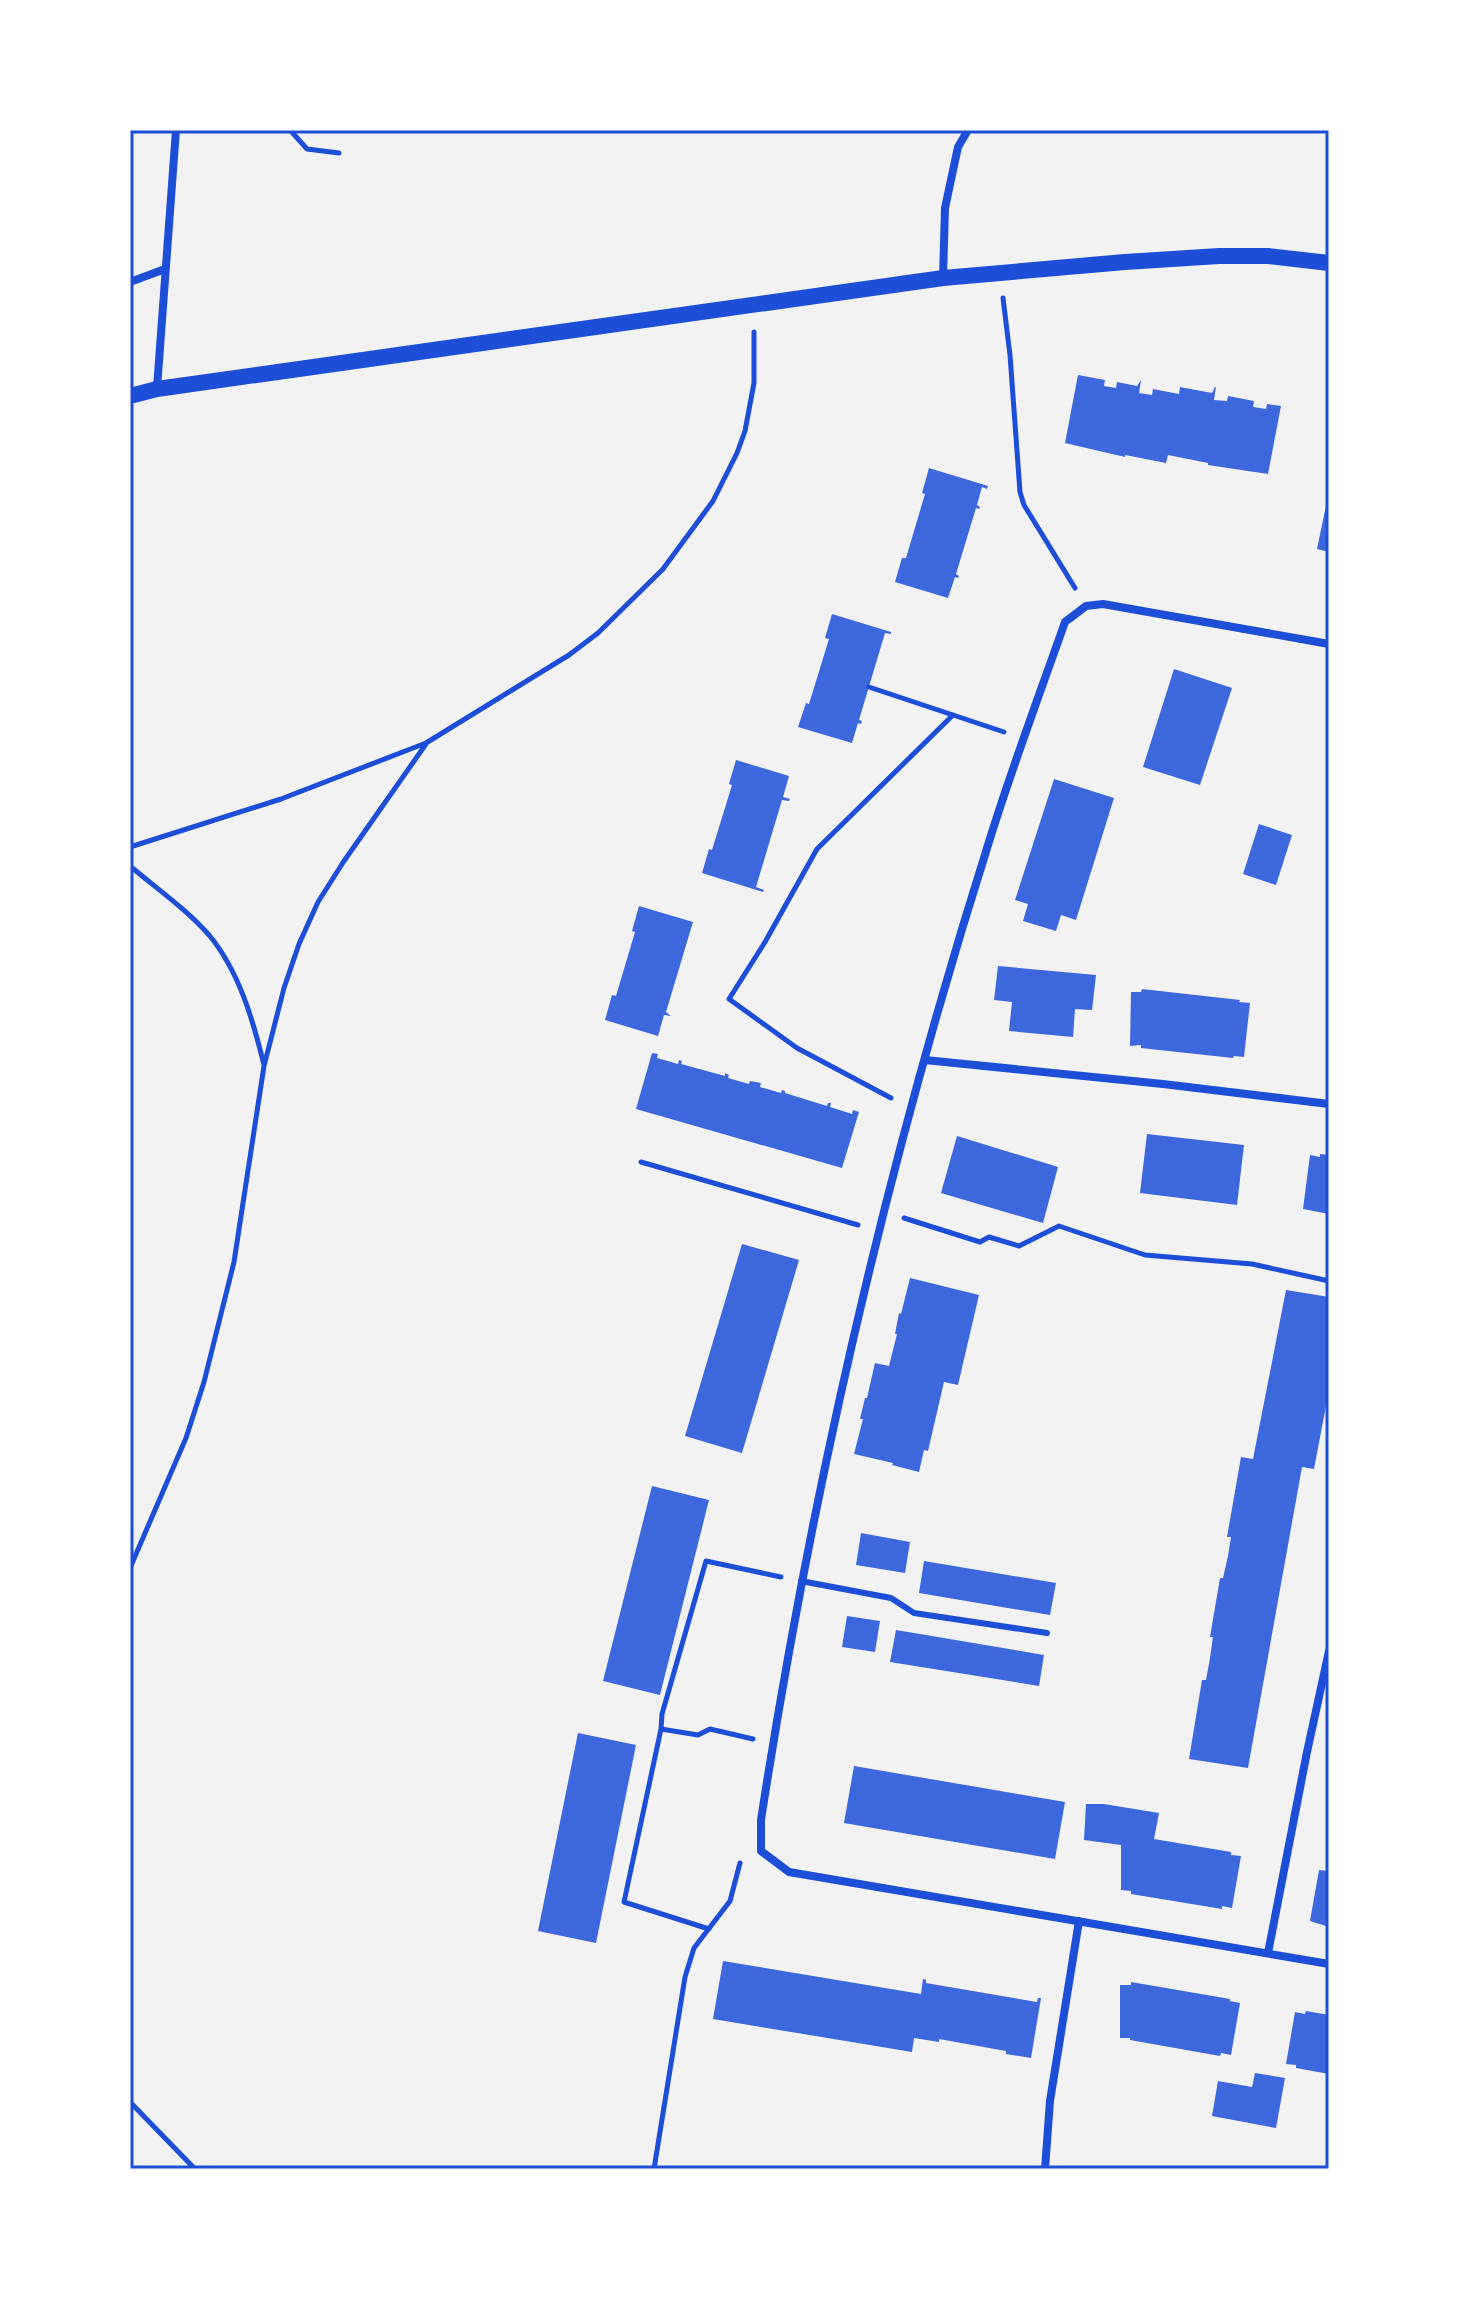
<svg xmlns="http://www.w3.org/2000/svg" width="1459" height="2299" viewBox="0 0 1459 2299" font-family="'DejaVu Sans',sans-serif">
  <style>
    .building { fill: #3d67dc }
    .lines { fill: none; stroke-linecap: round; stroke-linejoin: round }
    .path { stroke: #1d4ed8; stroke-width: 5 }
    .service { stroke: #1d4ed8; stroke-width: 6 }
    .minor { stroke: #1d4ed8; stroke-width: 8 }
    .secondary { stroke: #1d4ed8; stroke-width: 16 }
    .neatline { fill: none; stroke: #1d4ed8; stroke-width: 3 }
  </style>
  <rect width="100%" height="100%" fill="#f2f2f2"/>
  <path class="building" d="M1078,375L1105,380L1104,386L1116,388L1117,382L1137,386L1141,380L1139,393L1152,395L1153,389L1179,394L1180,387L1212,393L1215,387H1216L1214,400L1227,401L1228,396L1254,401L1253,407L1266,409L1267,404L1281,406L1268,474L1208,465V463L1168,455L1166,463L1125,455V457L1065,443Z
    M929,468L988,486L987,489L982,487L977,505L980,507L979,509L976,508L956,574L959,576L958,578L955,577L948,598L895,582L902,558H906L925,494L922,493Z
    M1328,496H1329V552L1317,549Z
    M832,614L891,632V634L885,633L859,720L862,721L861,724L858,723L852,743L798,727L806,703L809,704L829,639L825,638Z
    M1174,669L1232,688L1200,785L1143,767Z
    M736,760L789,776L783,797L790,799L789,801L782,800L756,887L764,890L763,892L702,873L709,849L712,850L732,785L729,784Z
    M1054,779L1114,798L1076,920L1061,915L1056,931L1023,921L1028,904L1015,900Z
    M1259,824L1292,835L1276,885L1243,874Z
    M639,906L693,922L666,1012L671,1016L664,1015L658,1036L605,1020L612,995L616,996L635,932L632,931Z
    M998,966L1096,975L1092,1010L1075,1009L1073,1037L1009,1031L1012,1002L994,1000Z
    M1142,989L1240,1000L1239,1002L1250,1003L1244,1057L1234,1056L1233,1058L1141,1048V1045L1130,1046L1131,992H1141Z
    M652,1053L658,1054L657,1058L678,1064L679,1060L682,1061L681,1064L725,1076V1073L729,1075L728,1078L749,1084L750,1081L761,1083L760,1087L781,1093L782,1090L785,1091V1093L827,1106L828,1103H831L830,1107L852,1114L853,1110L859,1112L842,1168L636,1109Z
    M1147,1134L1244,1145L1237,1205L1140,1193Z
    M957,1136L1058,1167L1043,1223L941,1193Z
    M1320,1154L1329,1155V1214L1303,1209L1310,1155L1320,1157Z
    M742,1244L799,1260L742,1453L685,1436Z
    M910,1278L979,1295L958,1385L944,1382L928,1451L924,1450L919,1472L892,1465L893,1463L854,1454L863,1419H860L865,1398H867L875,1363L889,1366L897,1334H895L899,1313L901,1314Z
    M1286,1290L1329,1297V1390L1314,1469L1302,1467L1248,1768L1189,1759L1202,1680H1206L1210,1658L1213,1637H1210L1220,1578H1223L1228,1556L1231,1537H1227L1241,1457L1253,1459Z
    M652,1486L709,1500L660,1695L603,1681Z
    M861,1533L910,1542L905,1573L856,1565Z
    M924,1561L1056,1583L1050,1615L919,1593Z
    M847,1616L880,1621L875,1652L842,1647Z
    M896,1630L1044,1655L1039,1686L890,1662Z
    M578,1733L636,1745L596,1943L538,1931Z
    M854,1766L1065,1802L1055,1859L844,1823Z
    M1086,1804H1104L1159,1813L1154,1839L1231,1852V1855L1241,1856L1232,1908L1222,1906V1909L1131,1894V1891L1121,1890V1845L1084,1840Z
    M1319,1870L1329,1871V1927L1310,1921Z
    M723,1961L921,1994L923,1979L926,1980V1983L1037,2002L1038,1998H1041L1031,2058L1006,2054V2051L939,2039V2042L914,2038L912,2052L713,2019Z
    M1131,1982L1230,1999V2001L1240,2003L1231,2055L1221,2053L1220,2056L1130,2040V2038H1120V1985H1131Z
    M1306,2011L1329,2015V2074L1296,2068V2065L1286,2064L1295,2012L1305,2014Z
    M1255,2073L1285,2078L1276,2128L1212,2116L1218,2081L1252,2087Z"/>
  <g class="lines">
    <path class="path" d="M290,130L307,149L339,153
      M1003,298L1010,355L1020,492L1024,505L1075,588
      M869,687L1004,732
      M130,847L281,799L426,743L569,655L598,633L663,569L713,501L737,453L745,431L754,383V332
      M130,866C156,888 186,909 209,935C239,971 253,1020 264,1065
      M891,1098L797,1048L729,999L765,942L817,849L953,715
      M641,1162L858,1225
      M904,1218L980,1242L989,1237L1019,1246L1059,1226L1145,1255L1252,1264L1329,1281
      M130,1568L186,1438L204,1382L234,1262L264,1066L284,988L299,944L318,902L344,861L426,744
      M661,1729L698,1735L710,1729L753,1739
      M709,1929L624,1902L661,1729L662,1714L706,1561L781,1577
      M130,2102L195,2169
      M654,2169L685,1977L694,1948L730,1901L740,1863"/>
    <path class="service" d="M801,1581L891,1598L914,1613L1047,1633"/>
    <path class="minor" d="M943,278L945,208L958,147L968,130
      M130,282L165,269
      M157,388L176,130
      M1329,644L1103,604L1086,606L1065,622C1039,696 1011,770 988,845C887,1164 812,1489 761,1820V1851L789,1872L1329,1964
      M925,1060L1163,1084L1329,1104
      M1268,1953L1307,1752L1329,1651
      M1045,2169L1050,2101L1079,1921"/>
    <path class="secondary" d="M130,396L157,389L943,278L1125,262L1219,256H1268L1329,263"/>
  </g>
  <rect width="1459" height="2299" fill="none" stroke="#ffffff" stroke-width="264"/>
  <rect x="132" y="132" width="1195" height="2035" class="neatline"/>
</svg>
